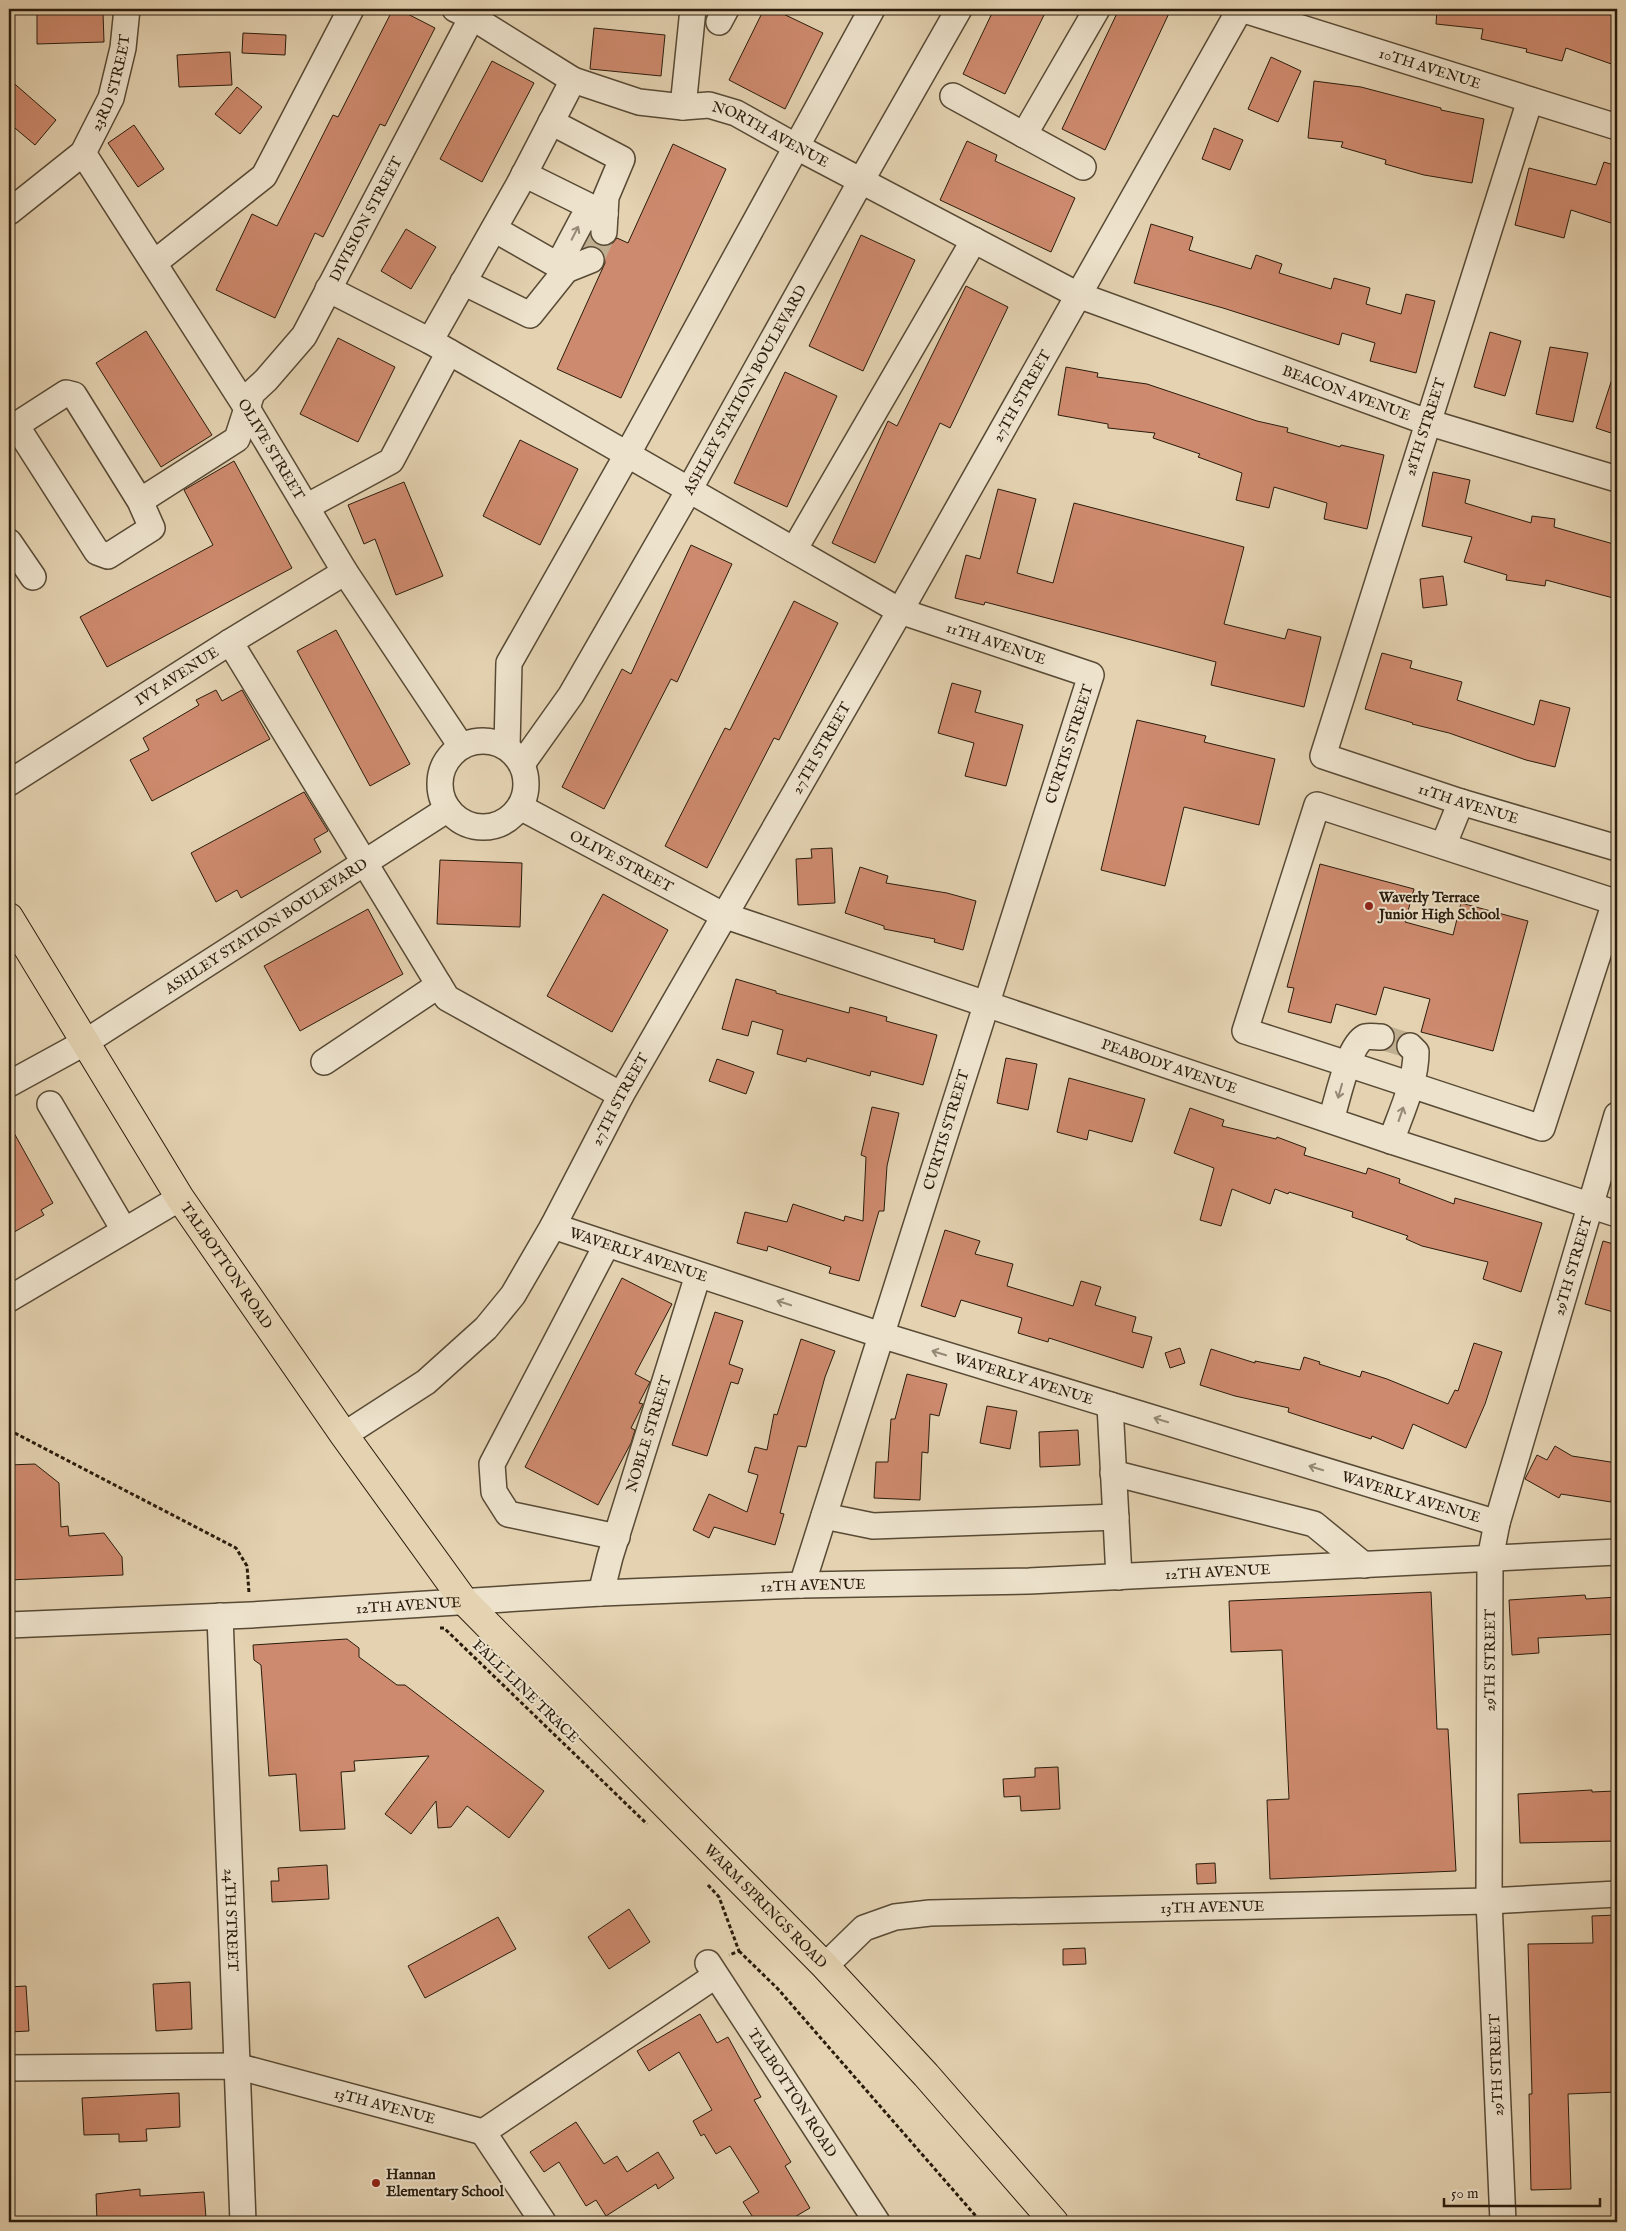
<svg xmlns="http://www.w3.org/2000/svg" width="1626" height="2231" viewBox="0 0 1626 2231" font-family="'IM FELL English',serif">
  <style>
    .building { fill: #ce8a6e; stroke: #2a1c0c }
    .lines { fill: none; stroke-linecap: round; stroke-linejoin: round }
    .minor-tunnel { stroke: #bfae90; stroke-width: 25; stroke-dasharray: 25 12; stroke-linecap: butt }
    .minor-casing { stroke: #584a35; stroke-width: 28 }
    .major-casing { stroke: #2a1c0c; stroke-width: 30 }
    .path { stroke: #2a1c0c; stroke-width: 3; stroke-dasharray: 4 2.5; stroke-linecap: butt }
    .minor { stroke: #ede2cc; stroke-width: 25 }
    .major { stroke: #e4d2b1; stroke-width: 28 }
    .oneway { stroke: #958976 }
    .poi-dot { fill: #8f2418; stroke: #ede2cc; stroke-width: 2 }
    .labels { text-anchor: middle; stroke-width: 4; stroke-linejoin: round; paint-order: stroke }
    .street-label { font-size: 15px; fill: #2a1c0c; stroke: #ede2cc }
    .poi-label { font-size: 15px; font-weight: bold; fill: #2a1c0c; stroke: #ede2cc; text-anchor: start }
  </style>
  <rect width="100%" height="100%" fill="#e4d2b1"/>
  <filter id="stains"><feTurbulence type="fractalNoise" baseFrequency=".004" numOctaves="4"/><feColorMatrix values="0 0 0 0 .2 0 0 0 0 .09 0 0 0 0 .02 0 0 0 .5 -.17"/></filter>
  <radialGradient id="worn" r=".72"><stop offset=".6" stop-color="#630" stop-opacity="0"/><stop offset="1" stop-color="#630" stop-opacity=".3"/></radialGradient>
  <path class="building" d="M393,9H398L435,28L385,126L380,124L323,237L315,233L275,318L216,290L252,214L277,226L333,115L338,117Z
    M764,9H773L823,33L785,109L729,80Z
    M994,9H1047L1005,94L963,74Z
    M1119,9H1171L1105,150L1062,129Z
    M1437,9H1617V66L1566,48L1562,61L1526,52L1527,49L1481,39L1483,29L1436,24Z
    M103,12L104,42L37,44V13Z
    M594,28L665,35L661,76L590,69Z
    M243,33L286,35L285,55L242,53Z
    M230,52L232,85L179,87L177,55Z
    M1271,57L1301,71L1278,122L1248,109Z
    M492,61L534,83L482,182L440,159Z
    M9,79L56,120L35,145L9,123Z
    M1314,81L1361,87L1441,108V110L1484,119L1472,183L1424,175L1385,164L1386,160L1341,147L1343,142L1308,138Z
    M237,87L262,107L240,134L215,114Z
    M134,125L164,169L138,187L108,143Z
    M1214,128L1243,140L1230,170L1202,159Z
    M967,141L997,155L995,161L1075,198L1051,252L940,200Z
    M673,144L726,169L621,398L557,369L605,263L604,254L599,248L593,246L584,247L590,235L596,244L603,246L611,245L617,238L628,243Z
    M1604,162L1617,166V225L1571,210L1564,238L1515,225L1529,168L1596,185Z
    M1151,224L1193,237L1189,250L1251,269L1256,255L1282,264L1279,273L1331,289L1334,278L1370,288L1366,304L1401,314L1406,294L1435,301L1416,373L1370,361L1375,343L1342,333L1339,345L1223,308L1134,283Z
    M406,229L436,247L411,289L381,271Z
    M861,235L915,260L863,371L809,346Z
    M966,286L1008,307L950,428L940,423L875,563L832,543L888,421L897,426Z
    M146,331L212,435L161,467L96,363Z
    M1490,332L1521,341L1505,396L1474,387Z
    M338,338L395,367L358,442L300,414Z
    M1550,347L1588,353L1573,422L1536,414Z
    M1066,367L1098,373L1097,377L1147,384L1257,421L1288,428L1287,432L1340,447L1341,445L1384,455L1367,529L1324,519L1327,503L1274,487L1269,508L1236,500L1242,473L1198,457L1200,454L1153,438L1155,433L1108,428V424L1058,415Z
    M785,372L837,396L787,507L734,483Z
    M1614,373L1617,374V435L1596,428Z
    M520,440L578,469L540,545L483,516Z
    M234,461L292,568L107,667L80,617L213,545L184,490Z
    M1433,472L1470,480L1465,503L1531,523L1532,516L1555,519L1554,527L1617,545V599L1546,580L1545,586L1506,580L1507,575L1464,562L1472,537L1422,526Z
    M404,482L443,576L396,595L375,539L364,544L348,505Z
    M998,489L1036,499L1017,573L1053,583L1074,503L1244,547L1224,624L1285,639L1288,629L1321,637L1304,707L1211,685L1216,662L985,602L984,605L955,598L966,555L980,559Z
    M691,545L732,564L677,682L671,679L604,809L562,787L622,669L631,674Z
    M1443,576L1447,605L1423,608L1420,579Z
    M794,601L838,623L779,740L774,738L707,868L665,846L725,728L730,730Z
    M336,630L410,764L370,786L297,651Z
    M1382,653L1412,661L1410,668L1462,682L1457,700L1534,725L1540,700L1570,708L1555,767L1526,760L1449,733L1412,724L1413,723L1365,709Z
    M952,683L981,691L975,712L1023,725L1006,786L965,776L974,743L938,733Z
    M216,690L222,701L242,690L270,739L152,801L130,760L149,750L143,738L199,705L196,700Z
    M1137,720L1206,736L1204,742L1275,759L1259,825L1184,807L1165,886L1101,870Z
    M304,792L328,831L314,839L321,852L241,898L237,890L216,902L191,853Z
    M832,848L835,903L798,905L796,859L812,858L811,849Z
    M440,860L522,863L520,927L437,924Z
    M1320,864L1414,889L1405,922L1453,935L1461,903L1528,921L1493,1051L1421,1032L1430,999L1384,987L1376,1015L1336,1004L1331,1023L1288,1012L1294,988L1287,987Z
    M860,867L888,876L886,883L947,893L976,901L963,950L934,942L935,939L884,929V926L845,913Z
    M603,894L668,930L612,1032L547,996Z
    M368,909L403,974L300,1031L264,966Z
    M736,979L776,991V993L849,1013L850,1007L887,1017L886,1021L937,1035L923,1085L871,1071L870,1076L807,1058L806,1062L777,1054L783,1030L752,1021L748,1036L722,1029Z
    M1006,1058L1037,1064L1028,1110L997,1103Z
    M717,1059L754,1072L746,1094L709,1081Z
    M1069,1078L1145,1099L1132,1142L1089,1130L1087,1140L1057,1132Z
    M872,1107L899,1113L887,1166L884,1211H879L859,1281L829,1273L831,1267L768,1246L767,1251L737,1243L745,1212L787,1222L793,1204L844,1221L845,1216L863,1221L866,1157L861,1155Z
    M1190,1108L1224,1120L1222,1126L1276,1139L1277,1137L1306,1148L1304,1155L1366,1174L1368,1168L1400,1179L1399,1183L1454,1204L1455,1198L1542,1223L1521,1292L1483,1279L1488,1262L1422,1246L1406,1239L1408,1236L1352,1217L1353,1212L1289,1192L1288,1194L1275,1189L1270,1204L1232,1189L1221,1226L1200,1220L1214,1168L1174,1153Z
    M9,1124L53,1203L41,1210L44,1215L9,1235Z
    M945,1230L980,1241L975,1254L1013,1264L1007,1286L1073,1306L1081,1281L1101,1287L1095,1305L1136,1317L1132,1332L1152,1337L1143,1368L1049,1338L1048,1342L1018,1333L1022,1318L961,1300L955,1317L921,1306Z
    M1603,1241L1617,1245V1313L1585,1304Z
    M622,1278L672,1304L635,1374L650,1382L639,1403L643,1404L631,1428L635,1430L631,1443L598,1505L525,1467Z
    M715,1312L743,1321L729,1364L743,1369L738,1384L731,1382L707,1456L672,1445Z
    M801,1339L835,1351L825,1377L806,1447L798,1446L780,1513L784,1514L775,1545L714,1527L709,1538L693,1530L709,1494L747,1512L758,1475L748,1472L755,1447L767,1450L774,1414L777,1415Z
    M1474,1343L1502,1352L1485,1404L1466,1448L1413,1424L1403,1449L1372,1436L1371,1439L1288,1412L1289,1408L1235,1396L1200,1385L1211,1349L1255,1363V1361L1300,1370L1304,1357L1320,1362L1319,1364L1360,1377L1362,1371L1387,1379L1448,1404L1455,1390L1458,1391Z
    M1180,1348L1185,1363L1170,1368L1165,1353Z
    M907,1374L947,1384L939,1416L930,1414L928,1453L922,1452L920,1500L874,1498L876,1462H888L891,1419H895Z
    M987,1406L1017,1411L1010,1449L980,1443Z
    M1078,1430L1080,1465L1040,1467L1039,1432Z
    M1555,1446L1572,1456L1617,1463L1611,1502L1561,1494L1559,1498L1525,1479L1537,1455L1547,1460Z
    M35,1464L59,1483L61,1527L68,1526L69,1536L104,1533L122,1557L123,1575L9,1580V1465Z
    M1431,1592L1437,1729H1448L1456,1871L1270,1879L1267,1800L1289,1799L1282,1650L1231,1652L1229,1601Z
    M1585,1595L1586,1599L1617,1597V1634L1538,1638L1539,1653L1512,1655L1509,1600Z
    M347,1639L359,1648V1657L397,1685H405L544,1791L509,1838L467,1806L451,1827L438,1828L436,1801L411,1834L385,1814L429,1756L354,1761L355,1771L341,1772L345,1829L300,1831L296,1774L269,1776L261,1665L254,1660L253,1645Z
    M1058,1767L1060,1809L1021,1811L1020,1796L1004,1797L1003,1779L1035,1777V1768Z
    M1592,1790V1792L1615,1791L1617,1841L1520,1843L1518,1794Z
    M1215,1863L1216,1883L1197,1884L1196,1864Z
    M327,1865L329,1899L272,1902L271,1881H279L278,1868Z
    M629,1909L650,1942L609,1969L588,1937Z
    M1617,1915V2092L1568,2094L1571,2189L1531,2190L1529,2094H1532L1528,1944L1593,1943L1592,1916Z
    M498,1917L516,1949L425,1998L408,1966Z
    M1085,1948L1086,1964L1063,1965V1949Z
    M190,1982L192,2029L156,2031L153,1984Z
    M26,1986L29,2031L9,2032V1987Z
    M700,2014L717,2043L728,2037L761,2097L754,2100L791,2162L785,2166L810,2208L786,2222H756L743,2202L759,2192L730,2146L716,2154L704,2134L701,2136L693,2121L712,2110L679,2052L649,2071L637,2051Z
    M179,2093L180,2127L146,2129L147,2141L119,2142V2134L84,2135L82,2098Z
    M576,2122L604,2164L617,2156L627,2172L658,2152L674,2178L658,2189L656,2184L606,2216L596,2200L586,2206L559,2162L544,2172L530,2152Z
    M140,2189V2196L204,2192L206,2218L97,2222L96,2194Z"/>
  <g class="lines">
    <path class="minor-tunnel" d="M591,260L604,232
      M1381,1037L1410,1046"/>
    <g class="minor-casing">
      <g id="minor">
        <path id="s1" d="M455,9L472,17L573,80L639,102L683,107L709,105L736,113L795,146L1078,295L1427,422L1617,479"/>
        <path id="s2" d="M1241,9L1617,127"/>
        <path d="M719,22L726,9"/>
        <path d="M953,96L1083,167"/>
        <path id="s3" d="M1530,100L1323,756L1461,802L1617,848"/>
        <path d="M683,107L693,9"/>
        <path d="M551,122L622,159L606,197L604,232"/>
        <path d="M1024,135L1097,9"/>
        <path id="s4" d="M83,153L248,410L345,572L461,746"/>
        <path d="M524,174L605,214"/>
        <path id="s5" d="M9,212L83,153L111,98L123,48L127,9"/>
        <path d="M494,229L566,270"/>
        <path d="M154,263L264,176L351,9"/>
        <path d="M566,270L564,254L582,220L605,214"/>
        <path d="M463,282L530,315L566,270L591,260"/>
        <path id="s6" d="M328,289L430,341L900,611L1091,675L802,1585"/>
        <path d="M430,341L518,186L573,80"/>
        <path id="s7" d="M140,501L152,528L108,556L97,552L19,430L21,422L66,393L74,395L140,501L237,439L252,393L266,380L304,336L472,17L471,9"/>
        <path d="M306,507L391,461L449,352"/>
        <path d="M9,542L33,577"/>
        <path d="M794,550L974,240"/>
        <path d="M230,642L447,998L621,1095"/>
        <circle cx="483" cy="784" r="43"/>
        <path d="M507,747L509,663L627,455L872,9"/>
        <path id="s8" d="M522,764L571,695L689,490L861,181L959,9"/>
        <path id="s9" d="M9,783L230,642L345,572"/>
        <path id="s10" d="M520,807L723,915L1391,1141L1617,1214"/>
        <path d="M1443,846L1317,805L1245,1031C1344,1062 1443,1096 1542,1128L1615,902L1443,846L1461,802"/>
        <path d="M324,1062L439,985"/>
        <path id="s11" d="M9,1084L84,1043L448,809"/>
        <path d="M50,1104L124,1230"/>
        <path d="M1331,1120C1337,1102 1348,1045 1365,1037C1370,1036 1376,1037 1381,1037"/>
        <path d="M1391,1141C1401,1113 1416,1082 1416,1052L1410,1046"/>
        <path id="s12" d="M553,1226L881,1335L1497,1523"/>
        <path d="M607,1244L492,1464L494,1492L508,1514L617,1537"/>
        <path d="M9,1299L180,1198"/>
        <path d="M1110,1405L1119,1577"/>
        <path id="s13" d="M344,1435L426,1382L486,1328L513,1295L553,1226L621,1095L900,611L1240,9"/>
        <path d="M1113,1473L1314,1524L1364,1565"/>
        <path d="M824,1516L873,1526L1116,1517"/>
        <path id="s14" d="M601,1593L610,1557L698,1275"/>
        <path id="s15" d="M220,1616L243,2222"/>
        <path id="s16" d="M9,1625L251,1615L601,1593L802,1585L1029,1581L1617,1552"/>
        <path id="s17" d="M708,1963L877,2222"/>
        <path id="s18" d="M825,1966L864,1928L895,1917L930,1913L1489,1901L1617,1894"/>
        <path id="s19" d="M9,2068L236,2066L483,2132L715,1976"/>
        <path d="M483,2132L543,2222"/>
        <path id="s20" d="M1503,2222L1489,1901L1490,1559L1497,1523L1617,1115"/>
      </g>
    </g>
    <g class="major-casing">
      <g id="major">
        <path id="s21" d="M9,917L180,1198L344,1435L464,1601L825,1966L926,2075L1054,2222"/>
      </g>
    </g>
    <path class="path" d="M9,1430L236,1548L247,1566L249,1593
      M440,1628H444L647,1824
      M708,1885L719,1897L739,1951L729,1955
      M739,1951L778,1989L981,2222"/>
    <use href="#minor" class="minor"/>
    <use href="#major" class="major"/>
  </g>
  <defs><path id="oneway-shaft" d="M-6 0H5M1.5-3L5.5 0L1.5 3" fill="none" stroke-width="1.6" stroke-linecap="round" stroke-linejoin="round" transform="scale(1.25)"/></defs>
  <g class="oneway">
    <use href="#oneway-shaft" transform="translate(575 233) rotate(-63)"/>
    <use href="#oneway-shaft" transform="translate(1340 1091) rotate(106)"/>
    <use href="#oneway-shaft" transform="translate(1401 1114) rotate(-71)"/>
    <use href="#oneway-shaft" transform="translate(784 1303) rotate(-162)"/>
    <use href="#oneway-shaft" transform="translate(939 1353) rotate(-163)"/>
    <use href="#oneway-shaft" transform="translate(1161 1420) rotate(-163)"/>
    <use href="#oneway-shaft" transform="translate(1316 1468) rotate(-163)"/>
  </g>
  <g class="poi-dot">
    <circle cx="1369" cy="906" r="5"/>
    <circle cx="376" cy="2183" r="5"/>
  </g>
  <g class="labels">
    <g class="street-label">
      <text dy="5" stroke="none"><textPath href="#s2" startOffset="198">10TH AVENUE</textPath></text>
      <text dy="5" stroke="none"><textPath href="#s5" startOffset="171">23RD STREET</textPath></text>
      <text dy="5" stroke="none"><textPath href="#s1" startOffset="346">NORTH AVENUE</textPath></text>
      <text dy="5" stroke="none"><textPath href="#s7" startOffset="806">DIVISION STREET</textPath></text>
      <text dy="5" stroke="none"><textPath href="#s8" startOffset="436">ASHLEY STATION BOULEVARD</textPath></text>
      <text dy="5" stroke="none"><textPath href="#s1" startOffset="979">BEACON AVENUE</textPath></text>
      <text dy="5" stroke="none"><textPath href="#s13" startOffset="1254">27TH STREET</textPath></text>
      <text transform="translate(1425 427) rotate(-72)" y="5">28TH STREET</text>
      <text dy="5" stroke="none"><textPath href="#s4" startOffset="351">OLIVE STREET</textPath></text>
      <text dy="5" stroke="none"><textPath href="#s6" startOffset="758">11TH AVENUE</textPath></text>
      <text dy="5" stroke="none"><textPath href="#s9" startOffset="199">IVY AVENUE</textPath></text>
      <text transform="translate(1069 744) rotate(-72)" y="5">CURTIS STREET</text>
      <text dy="5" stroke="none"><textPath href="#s13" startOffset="849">27TH STREET</textPath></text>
      <text dy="5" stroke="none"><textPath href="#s3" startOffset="841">11TH AVENUE</textPath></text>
      <text dy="5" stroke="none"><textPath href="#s10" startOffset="115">OLIVE STREET</textPath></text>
      <text dy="5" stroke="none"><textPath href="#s11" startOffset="302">ASHLEY STATION BOULEVARD</textPath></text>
      <text dy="5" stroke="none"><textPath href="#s10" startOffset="701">PEABODY AVENUE</textPath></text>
      <text dy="5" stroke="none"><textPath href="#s13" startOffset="444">27TH STREET</textPath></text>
      <text transform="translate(946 1130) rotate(-73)" y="5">CURTIS STREET</text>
      <text dy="5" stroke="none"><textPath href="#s12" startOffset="90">WAVERLY AVENUE</textPath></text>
      <text dy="5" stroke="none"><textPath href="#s21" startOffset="411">TALBOTTON ROAD</textPath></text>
      <text dy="5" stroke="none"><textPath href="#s20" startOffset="968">29TH STREET</textPath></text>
      <text dy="5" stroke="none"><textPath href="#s12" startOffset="495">WAVERLY AVENUE</textPath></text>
      <text dy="5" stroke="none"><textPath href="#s14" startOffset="166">NOBLE STREET</textPath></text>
      <text dy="5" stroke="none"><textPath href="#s12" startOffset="900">WAVERLY AVENUE</textPath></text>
      <text dy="5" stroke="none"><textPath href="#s16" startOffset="1210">12TH AVENUE</textPath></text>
      <text dy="5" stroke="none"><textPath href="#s16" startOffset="805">12TH AVENUE</textPath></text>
      <text dy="5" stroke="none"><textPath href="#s16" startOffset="400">12TH AVENUE</textPath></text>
      <text dy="5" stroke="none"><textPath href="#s20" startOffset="562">29TH STREET</textPath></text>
      <text transform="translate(526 1691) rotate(44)" y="5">FALL LINE TRACE</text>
      <text dy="5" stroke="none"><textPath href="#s21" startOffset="1251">WARM SPRINGS ROAD</textPath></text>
      <text dy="5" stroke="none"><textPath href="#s18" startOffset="405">13TH AVENUE</textPath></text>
      <text dy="5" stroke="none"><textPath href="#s15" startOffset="304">24TH STREET</textPath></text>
      <text transform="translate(1496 2065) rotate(-92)" y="5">29TH STREET</text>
      <text dy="5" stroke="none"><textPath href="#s17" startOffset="155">TALBOTTON ROAD</textPath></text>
      <text dy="5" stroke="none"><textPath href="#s19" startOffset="381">13TH AVENUE</textPath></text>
    </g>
    <g class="poi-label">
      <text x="1379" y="902">Waverly Terrace<tspan x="1379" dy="17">Junior High School</tspan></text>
      <text x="386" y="2179">Hannan<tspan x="386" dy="17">Elementary School</tspan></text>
    </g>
  </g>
  <rect width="1626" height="2231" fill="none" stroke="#e4d2b1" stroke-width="30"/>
  <rect x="10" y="10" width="1606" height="2211" fill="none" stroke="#2a1c0c" stroke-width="2.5"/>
  <rect x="15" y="15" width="1596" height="2201" fill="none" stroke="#2a1c0c"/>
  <path d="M1444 2198v8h156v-8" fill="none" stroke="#2a1c0c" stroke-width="2.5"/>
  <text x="1451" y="2198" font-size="15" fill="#2a1c0c" stroke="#ede2cc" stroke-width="4" paint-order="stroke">50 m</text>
  <rect width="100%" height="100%" filter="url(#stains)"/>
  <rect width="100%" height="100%" fill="url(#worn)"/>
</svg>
